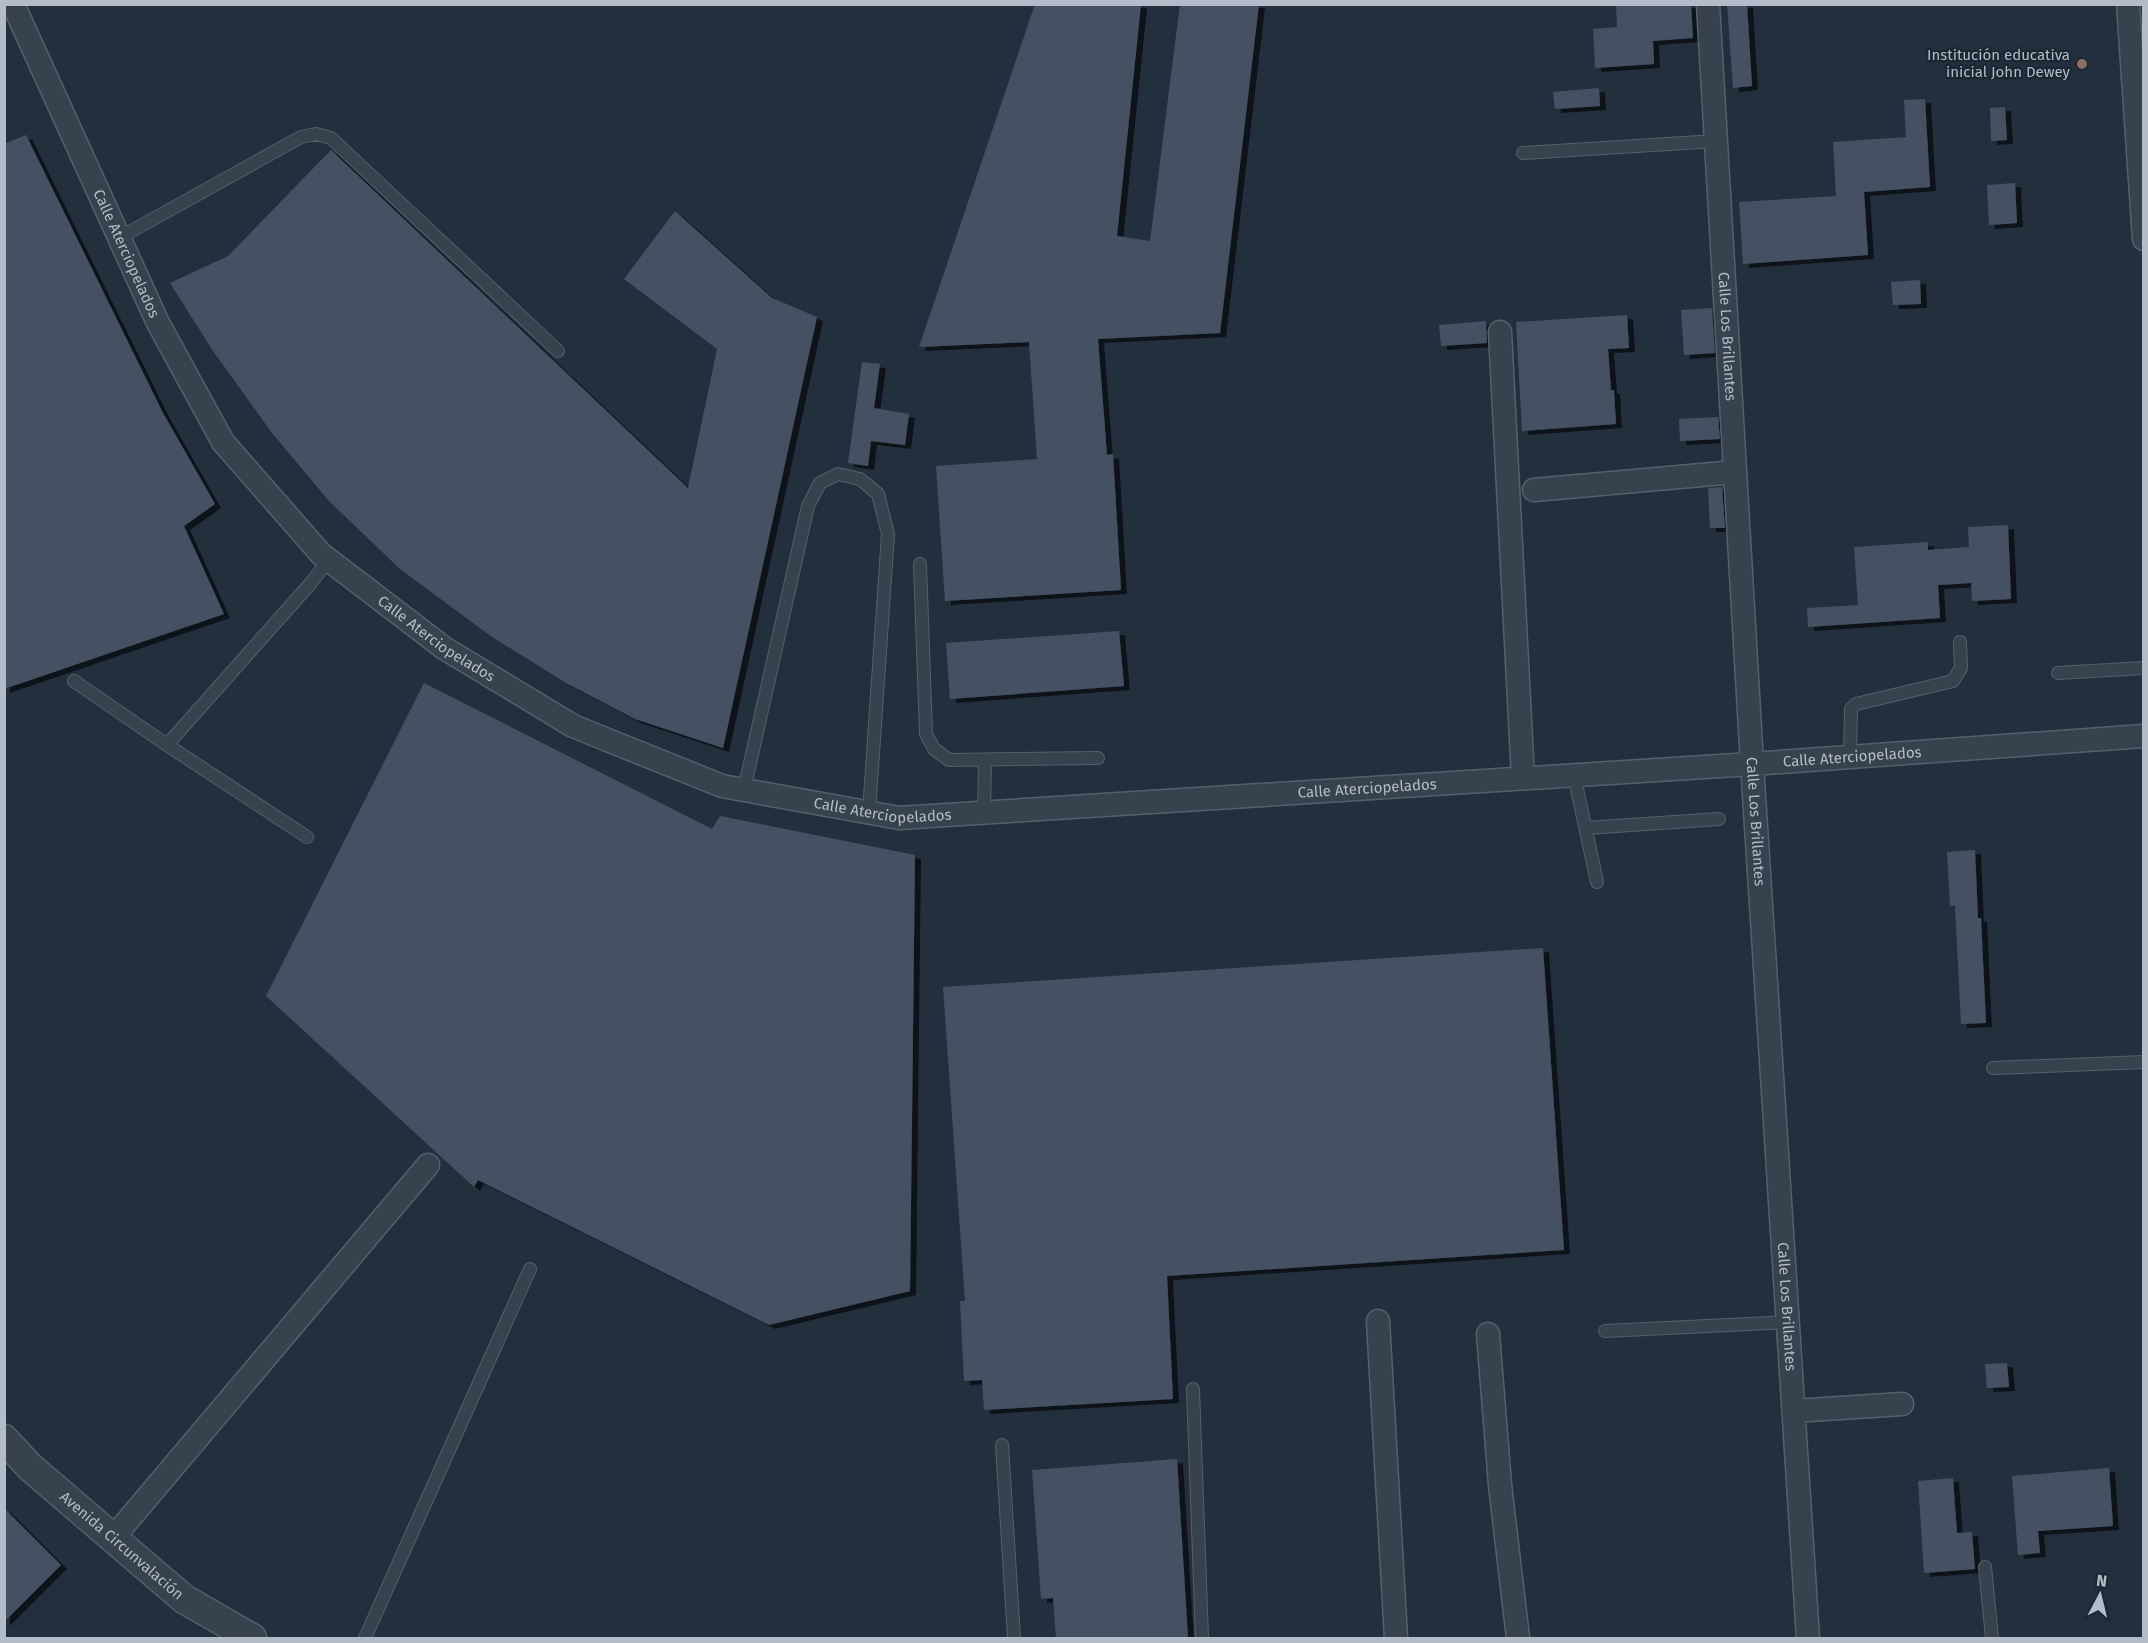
<svg xmlns="http://www.w3.org/2000/svg" width="2148" height="1643" viewBox="0 0 2148 1643" font-family="'Fira Sans',sans-serif">
  <style>
    .building { fill: #455162; filter: url(#shadow) }
    .lines { fill: none; stroke-linecap: round; stroke-linejoin: round }
    .service-casing { stroke: #565f6c; stroke-width: 14 }
    .minor-casing { stroke: #565f6c; stroke-width: 25 }
    .tertiary-casing { stroke: #565f6c; stroke-width: 31 }
    .service { stroke: #38414e; stroke-width: 12 }
    .minor { stroke: #38414e; stroke-width: 22 }
    .tertiary { stroke: #38414e; stroke-width: 28 }
    .education-dot { fill: #8d6e63; stroke: #1d2633; stroke-width: 2 }
    .labels { text-anchor: middle; stroke-width: 4.5; stroke-linejoin: round; paint-order: stroke }
    .poi-label { font-size: 15px; fill: #b4bcc9; stroke: #1d2633; text-anchor: end }
    .street-label { font-size: 15px; fill: #b4bcc9; stroke: #1d2633 }
  </style>
  <defs>
    <filter id="shadow"><feDropShadow dx="6" dy="4" stdDeviation="0" flood-color="#0009"/></filter>
  </defs>
  <rect width="100%" height="100%" fill="#242f3e"/>
  <path class="building" d="M1035,4H1141L1117,236L1150,241L1180,4H1259L1220,333L1098,339L1107,455L1113,454L1121,590L945,601L936,466L1037,459L1029,342L919,347Z
    M1616,4H1691L1693,38L1653,41L1654,64L1595,68L1593,29L1617,27Z
    M1727,4H1747L1752,86L1733,88Z
    M1599,88L1600,106L1555,109L1553,92Z
    M1925,99L1930,187L1864,192L1868,255L1743,264L1739,202L1836,196L1833,142L1906,137L1904,100Z
    M2005,107L2007,140L1991,141L1990,108Z
    M26,135L163,413L215,504L184,526L224,614L4,689V144Z
    M331,150L688,488L717,349L624,279L675,211L772,298L817,317L723,748L635,719L566,683L492,637L400,569L329,501L272,433L213,351L170,283L228,256Z
    M2015,183L2017,223L1989,225L1987,185Z
    M1920,280L1921,304L1893,305L1891,282Z
    M1712,308L1715,353L1684,355L1681,310Z
    M1627,315L1629,348L1608,349L1611,390H1614L1616,424L1522,431L1516,322Z
    M1486,321L1487,343L1441,346L1439,325Z
    M862,362L880,364L874,408L909,414L905,445L871,441L868,466L848,463Z
    M1718,417L1720,439L1680,441L1679,419Z
    M1722,487L1725,528H1710L1708,488Z
    M2008,525L2011,599L1972,601L1971,583L1938,585L1940,618L1808,627L1807,608L1858,605L1854,547L1928,542V550L1969,547L1968,527Z
    M1119,631L1124,686L950,699L946,643Z
    M424,683L712,829L720,816L915,855L910,1291L769,1325L478,1180L474,1187L266,996Z
    M1975,850L1978,918H1981L1986,1023L1961,1024L1955,906H1950L1947,852Z
    M1543,948L1564,1250L1167,1276L1173,1399L984,1410L982,1380L964,1381L960,1301H965L943,987Z
    M2007,1363L2009,1387L1987,1388L1985,1364Z
    M1177,1459L1188,1638H1056L1053,1598L1041,1599L1032,1470Z
    M2109,1468L2113,1526L2038,1531L2040,1553L2018,1555L2012,1476Z
    M1953,1478L1957,1533L1972,1532L1975,1569L1924,1573L1918,1481Z
    M4,1508L61,1565L4,1622Z"/>
  <g class="lines">
    <g class="service-casing">
      <path id="service" d="M1523,153L1716,141
        M119,238L301,137L316,134L331,138L558,351
        M920,564L926,734L934,749L949,760L1098,758
        M2058,673L2144,668
        M74,681L167,745L307,837
        M167,745L310,584L329,560
        M1850,757L1851,709L1856,704L1953,681L1961,668L1960,642
        M1574,775L1597,882
        M744,790L808,506L820,483L838,474L860,479L878,494L888,534L869,812
        M984,812L985,760
        M1586,828L1719,819
        M1993,1068L2144,1062
        M1605,1331L1788,1322
        M1193,1389L1202,1638
        M1002,1445L1014,1638
        M1985,1567L1992,1638
        M365,1638L530,1269"/>
    </g>
    <g class="minor-casing">
      <g id="minor">
        <path id="s1" d="M13,4L158,323L223,442L321,554L444,648L573,726L722,786L899,818L1752,764L2144,736"/>
        <path id="s2" d="M1708,4L1752,764L1808,1638"/>
        <path d="M2128,4L2144,239"/>
        <path d="M1500,332L1523,778"/>
        <path d="M1534,490L1735,472"/>
        <path d="M1378,1321L1396,1638"/>
        <path d="M1488,1334L1500,1485L1518,1638"/>
        <path d="M1794,1411L1902,1404"/>
        <path d="M113,1538L428,1165"/>
      </g>
    </g>
    <g class="tertiary-casing">
      <g id="tertiary">
        <path id="s3" d="M4,1439L30,1467L184,1599L252,1638"/>
      </g>
    </g>
    <use href="#service" class="service"/>
    <use href="#minor" class="minor"/>
    <use href="#tertiary" class="tertiary"/>
  </g>
  <circle class="education-dot" cx="2082" cy="64" r="6"/>
  <g class="labels">
    <g class="poi-label">
      <text x="2070" y="60">Institución educativa<tspan x="2070" dy="17">inicial John Dewey</tspan></text>
    </g>
    <g class="street-label">
      <text dy="5" stroke="none"><textPath href="#s1" startOffset="274">Calle Aterciopelados</textPath></text>
      <text dy="5" stroke="none"><textPath href="#s2" startOffset="333">Calle Los Brillantes</textPath></text>
      <text dy="5" stroke="none"><textPath href="#s1" startOffset="778">Calle Aterciopelados</textPath></text>
      <text dy="5" stroke="none"><textPath href="#s1" startOffset="2236">Calle Aterciopelados</textPath></text>
      <text dy="5" stroke="none"><textPath href="#s1" startOffset="1750">Calle Aterciopelados</textPath></text>
      <text dy="5" stroke="none"><textPath href="#s1" startOffset="1264">Calle Aterciopelados</textPath></text>
      <text dy="5" stroke="none"><textPath href="#s2" startOffset="819">Calle Los Brillantes</textPath></text>
      <text dy="5" stroke="none"><textPath href="#s2" startOffset="1305">Calle Los Brillantes</textPath></text>
      <text dy="5" stroke="none"><textPath href="#s3" startOffset="159">Avenida Circunvalación</textPath></text>
    </g>
  </g>
  <rect width="2148" height="1643" fill="none" stroke="#b4bcc9" stroke-width="12"/>
  <g transform="translate(2100 1595) rotate(7)" stroke="#1d2633" stroke-width="4.5" paint-order="stroke">
  <path d="M0-4.5L10 22L0 15L-10 22Z" fill="#b4bcc9"/>
  <text y="-9" font-size="16" font-weight="bold" text-anchor="middle" fill="#b4bcc9">N</text>
  </g>
</svg>
